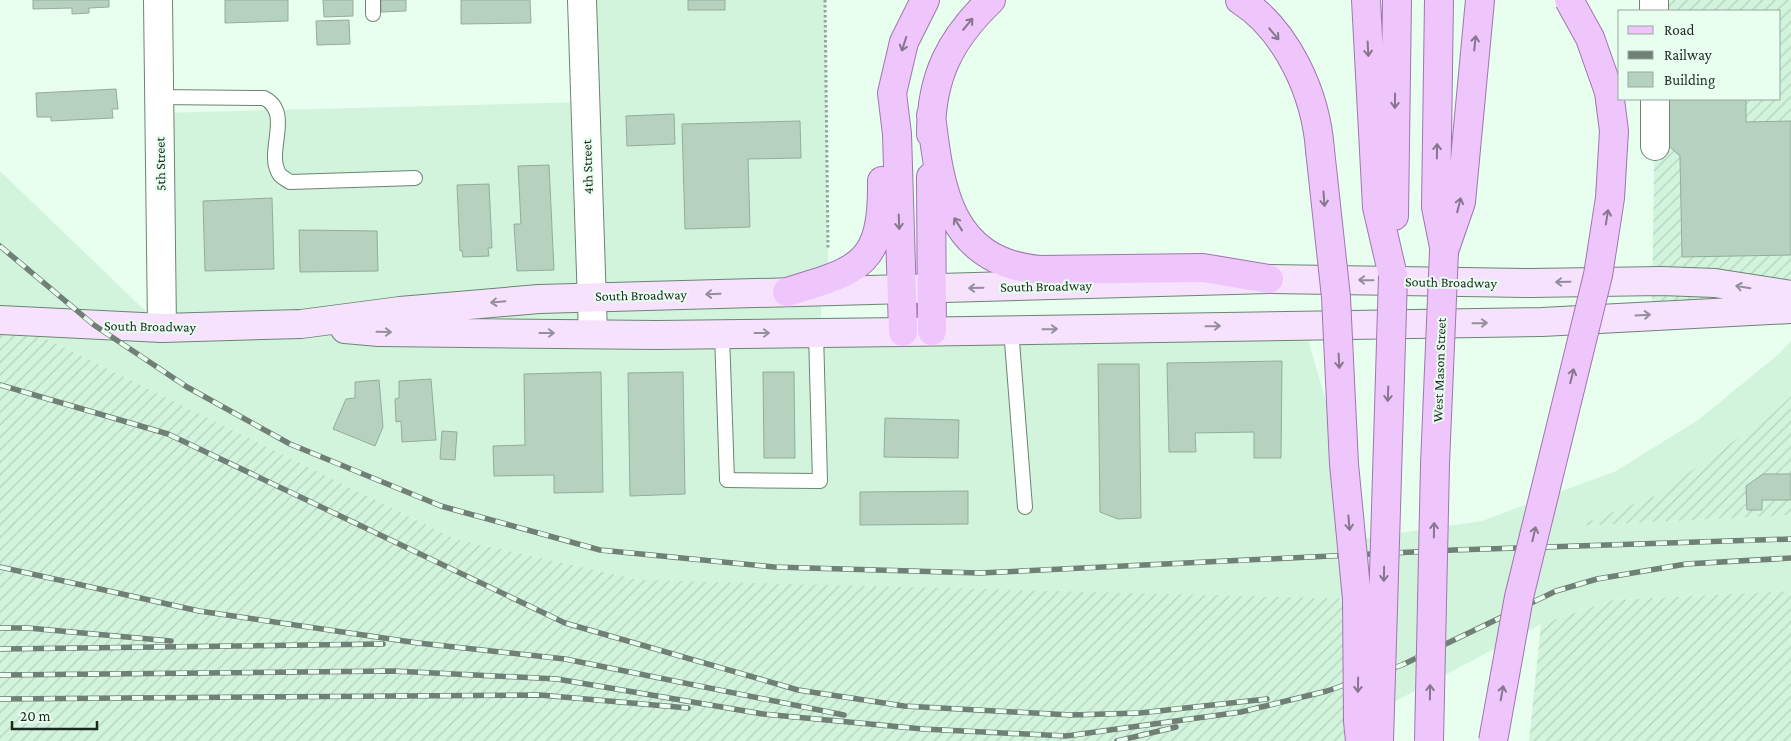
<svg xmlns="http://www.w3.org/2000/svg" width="1791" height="741" viewBox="0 0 1791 741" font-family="'Crimson Pro',serif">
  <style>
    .built { fill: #d2f4dd }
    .industrial { fill: url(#industrial-furrows) }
    .building { fill: #b7d1bf; stroke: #93ac9b }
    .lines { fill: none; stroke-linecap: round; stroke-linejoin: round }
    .lane-casing { stroke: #6c8473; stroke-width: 16 }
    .street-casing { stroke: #6c8473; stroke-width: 30 }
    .secondary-casing { stroke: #6c8473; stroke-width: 30 }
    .primary-casing { stroke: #9f76ae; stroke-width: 30 }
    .path { stroke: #94a59a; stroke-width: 3; stroke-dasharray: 2.5 2.5; stroke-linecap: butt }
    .lane { stroke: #fff; stroke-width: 14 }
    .street { stroke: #fff; stroke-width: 28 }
    .secondary { stroke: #f7e2fe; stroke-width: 28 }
    .primary { stroke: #efc6fc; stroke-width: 28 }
    .rail-casing { stroke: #718076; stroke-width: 5.5 }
    .rail { stroke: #e8feef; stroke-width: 4; stroke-dasharray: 11; stroke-linecap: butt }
    .primary-bridge-casing { stroke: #9f76ae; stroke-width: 30; stroke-linecap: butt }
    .primary-bridge { stroke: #efc6fc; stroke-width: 28 }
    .oneway { stroke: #86778e }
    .oneway2 { stroke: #958e9b }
    .labels { text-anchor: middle; stroke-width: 4; stroke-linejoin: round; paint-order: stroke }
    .street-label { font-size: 14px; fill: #1e2821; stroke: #e8feef }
  </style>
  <defs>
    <pattern id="industrial-furrows" width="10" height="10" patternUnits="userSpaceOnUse" patternTransform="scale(1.25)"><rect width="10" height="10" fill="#d2f4dd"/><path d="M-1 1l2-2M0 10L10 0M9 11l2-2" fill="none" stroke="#b4d1bd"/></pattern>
  </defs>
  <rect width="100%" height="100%" fill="#e8feef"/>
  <path class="built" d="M582,0H825L828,264L821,294V318L1300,312L1344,464L1351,540L1482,521L1616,471L1698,420L1780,353L1791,341V396L1772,414L1657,495L1578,526L1791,515V591L1613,600L1541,624L1358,721L640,580L455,539L8,320L0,314V171L162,327L160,113L585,102Z"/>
  <path class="industrial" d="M1654,0H1791V304L1652,307L1655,99H1780V11H1654Z
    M0,314L8,320L455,539L640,580L1357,599L1360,741H0Z
    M1791,396V515L1577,526L1657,495L1772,414Z
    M1791,591V741H1529L1541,624L1613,600Z"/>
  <path class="building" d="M33,0H109V7L89,8V13L72,14V8L33,9Z
    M225,0H288V21L225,23Z
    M323,0H353V16L324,17Z
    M381,0H406V11L381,12Z
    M461,0H530L531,23L461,24Z
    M688,0H725V10H688Z
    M349,20L350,44L317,45L316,21Z
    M116,89L118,109H112L113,118L51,121V117H37L36,93Z
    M1663,99H1746V122L1791,121V255L1682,257L1680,156L1663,141Z
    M674,114L675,144L627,146L626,116Z
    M800,121L801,158L748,159L750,227L685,229L682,124Z
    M549,165L554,270L517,271L514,224H521L518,166Z
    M489,184L492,248H488L489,256L463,257L462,250L460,251L457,185Z
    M272,198L274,269L205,271L203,201Z
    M299,230L377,231L378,271L300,272Z
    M1282,361L1281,458H1254V432L1195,433L1196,452H1169L1167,363Z
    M1098,364H1139L1141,518L1118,519L1100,512Z
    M601,372L603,492L554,493V475L494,476L493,446L525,445L524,374Z
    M683,372L685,494L630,496L628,373Z
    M763,372H794L795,458H764Z
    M431,379L436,440L402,442L401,421L396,422L395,399L399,398V381Z
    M379,380L383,427L375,446L333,429L346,399L355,398V382Z
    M885,418L959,420L958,458L884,457Z
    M442,431L457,432L455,460L440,459Z
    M1763,474H1791V500H1762V510H1747L1746,486Z
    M968,491V524L860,525V492Z"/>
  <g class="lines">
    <g class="lane-casing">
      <path id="lane" d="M373,0V14
        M159,97L264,98C294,113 264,153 280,175C283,178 287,180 290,182L415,178
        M1011,329L1025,507
        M722,334L727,480L820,481L816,333"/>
    </g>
    <g class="street-casing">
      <path id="street" d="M158,0L162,328
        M582,0L593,334
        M1654,0V11
        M1655,99V146"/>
    </g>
    <g class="secondary-casing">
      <path id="secondary" d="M0,320L162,328L301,324L400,311L539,299L1269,279L1530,283L1662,281L1715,283L1791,295
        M345,329L379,332L657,335L903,332L1542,322L1791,309"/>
    </g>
    <g class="primary-casing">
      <path id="primary" d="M1240,0C1288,31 1316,95 1320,150
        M1366,0L1377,207L1393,276
        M1439,0L1436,207L1444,247
        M931,115C940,190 949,261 1039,270L1203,268L1269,279
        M931,134C931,77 950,39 991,0
        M931,177L932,331
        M1394,216L1397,0
        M1444,251L1461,202L1480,0
        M787,292C861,270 883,264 882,181
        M903,332L897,134L892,93L904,42L925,0"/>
    </g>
    <path class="path" d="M825,0L828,248"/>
    <use href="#lane" class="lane"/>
    <use href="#street" class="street"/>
    <use href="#secondary" class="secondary"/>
    <use href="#primary" class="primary"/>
    <g class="rail-casing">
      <path id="rail" d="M0,246L94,325L187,387L290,444L441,506L600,550L774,567L980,573L1454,550L1791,539
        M0,385L168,434L565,623L798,690L904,706L1071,715L1140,713L1267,699
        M0,567L199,611L418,643L565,659L844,715
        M0,628H28L171,641
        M0,649L383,644
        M0,675L393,671L557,679L763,714L923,729L1066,736L1241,712L1327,691L1402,665L1556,591L1597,579L1686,564L1791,558
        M0,699L540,695L688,708
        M1117,741L1176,727"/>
    </g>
    <use href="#rail" class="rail"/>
    <g class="primary-bridge-casing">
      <path id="primary-bridge" d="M1320,150L1336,297L1344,464L1357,599L1358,721L1360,741
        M1379,741L1393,276
        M1429,741L1435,464L1444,251
        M1493,741L1519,597L1598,275L1610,198L1614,131L1609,92L1590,38L1569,0"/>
    </g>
    <use href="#primary-bridge" class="primary-bridge"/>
  </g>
  <defs><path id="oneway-shaft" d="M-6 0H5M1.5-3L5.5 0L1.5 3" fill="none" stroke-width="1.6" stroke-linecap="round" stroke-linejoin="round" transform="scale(1.25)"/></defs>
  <g class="oneway">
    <use href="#oneway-shaft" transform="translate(968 24) rotate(-50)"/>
    <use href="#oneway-shaft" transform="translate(1274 34) rotate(50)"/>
    <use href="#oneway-shaft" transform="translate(1475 43) rotate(-84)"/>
    <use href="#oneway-shaft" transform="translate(904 44) rotate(108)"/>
    <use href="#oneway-shaft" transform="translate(1368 49) rotate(87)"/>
    <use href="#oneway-shaft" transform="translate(1395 101) rotate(91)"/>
    <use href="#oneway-shaft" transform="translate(1437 151) rotate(-89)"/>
    <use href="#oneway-shaft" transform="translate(1324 199) rotate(86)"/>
    <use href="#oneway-shaft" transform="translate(1459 205) rotate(-76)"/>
    <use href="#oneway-shaft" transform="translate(1607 217) rotate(-81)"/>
    <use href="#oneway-shaft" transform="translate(899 222) rotate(88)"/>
    <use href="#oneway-shaft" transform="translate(958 224) rotate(-122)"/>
    <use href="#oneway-shaft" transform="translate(1339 361) rotate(87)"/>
    <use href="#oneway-shaft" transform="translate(1572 376) rotate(-76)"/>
    <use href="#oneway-shaft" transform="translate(1388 394) rotate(92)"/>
    <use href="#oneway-shaft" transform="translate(1349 523) rotate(85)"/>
    <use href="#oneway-shaft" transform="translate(1434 530) rotate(-89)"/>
    <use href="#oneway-shaft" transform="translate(1534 534) rotate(-77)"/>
    <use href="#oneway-shaft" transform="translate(1384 574) rotate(91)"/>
    <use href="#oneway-shaft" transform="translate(1358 685) rotate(91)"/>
    <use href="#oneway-shaft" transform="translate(1430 692) rotate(-89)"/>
    <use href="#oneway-shaft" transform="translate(1502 693) rotate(-80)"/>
  </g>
  <g class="oneway2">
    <use href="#oneway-shaft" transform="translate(1366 280) rotate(-179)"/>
    <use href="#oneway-shaft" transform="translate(1563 282) rotate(179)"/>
    <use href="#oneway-shaft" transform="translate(1743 287) rotate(-171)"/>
    <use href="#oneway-shaft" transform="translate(976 288) rotate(179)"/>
    <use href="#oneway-shaft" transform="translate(713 294) rotate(178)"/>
    <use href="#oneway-shaft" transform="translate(498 302) rotate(175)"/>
    <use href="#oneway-shaft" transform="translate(1643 315) rotate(-3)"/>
    <use href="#oneway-shaft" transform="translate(1480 323) rotate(-1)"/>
    <use href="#oneway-shaft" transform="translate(1213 326) rotate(-1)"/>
    <use href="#oneway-shaft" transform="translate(1050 329) rotate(-1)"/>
    <use href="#oneway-shaft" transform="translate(384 332) rotate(1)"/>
    <use href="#oneway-shaft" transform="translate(547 333)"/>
    <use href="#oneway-shaft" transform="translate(762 333)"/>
  </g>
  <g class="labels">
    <g class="street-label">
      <text transform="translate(160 164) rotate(-91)" y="5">5th Street</text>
      <text transform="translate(587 167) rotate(-92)" y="5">4th Street</text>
      <text transform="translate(1451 282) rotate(1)" y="5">South Broadway</text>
      <text transform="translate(1046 286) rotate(-1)" y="5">South Broadway</text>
      <text transform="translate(641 295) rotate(-1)" y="5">South Broadway</text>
      <text transform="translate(150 326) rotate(1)" y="5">South Broadway</text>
      <text transform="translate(1439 370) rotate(-88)" y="5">West Mason Street</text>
    </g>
  </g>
  <rect x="1618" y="10" width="162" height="90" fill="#e8feef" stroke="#97a89d"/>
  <rect x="1628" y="26" width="25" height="8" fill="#efc6fc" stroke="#97a89d"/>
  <text x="1664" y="35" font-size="15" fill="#1e2821">Road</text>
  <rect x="1628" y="51" width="25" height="8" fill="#718076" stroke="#97a89d"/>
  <text x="1664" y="60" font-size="15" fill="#1e2821">Railway</text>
  <rect x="1628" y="72" width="25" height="15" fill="#b7d1bf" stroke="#97a89d"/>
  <text x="1664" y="85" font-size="15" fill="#1e2821">Building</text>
  <path d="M12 721v8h85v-8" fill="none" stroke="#1e2821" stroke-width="2.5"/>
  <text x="20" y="721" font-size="15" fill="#1e2821" stroke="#e8feef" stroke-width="4" paint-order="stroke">20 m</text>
</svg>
